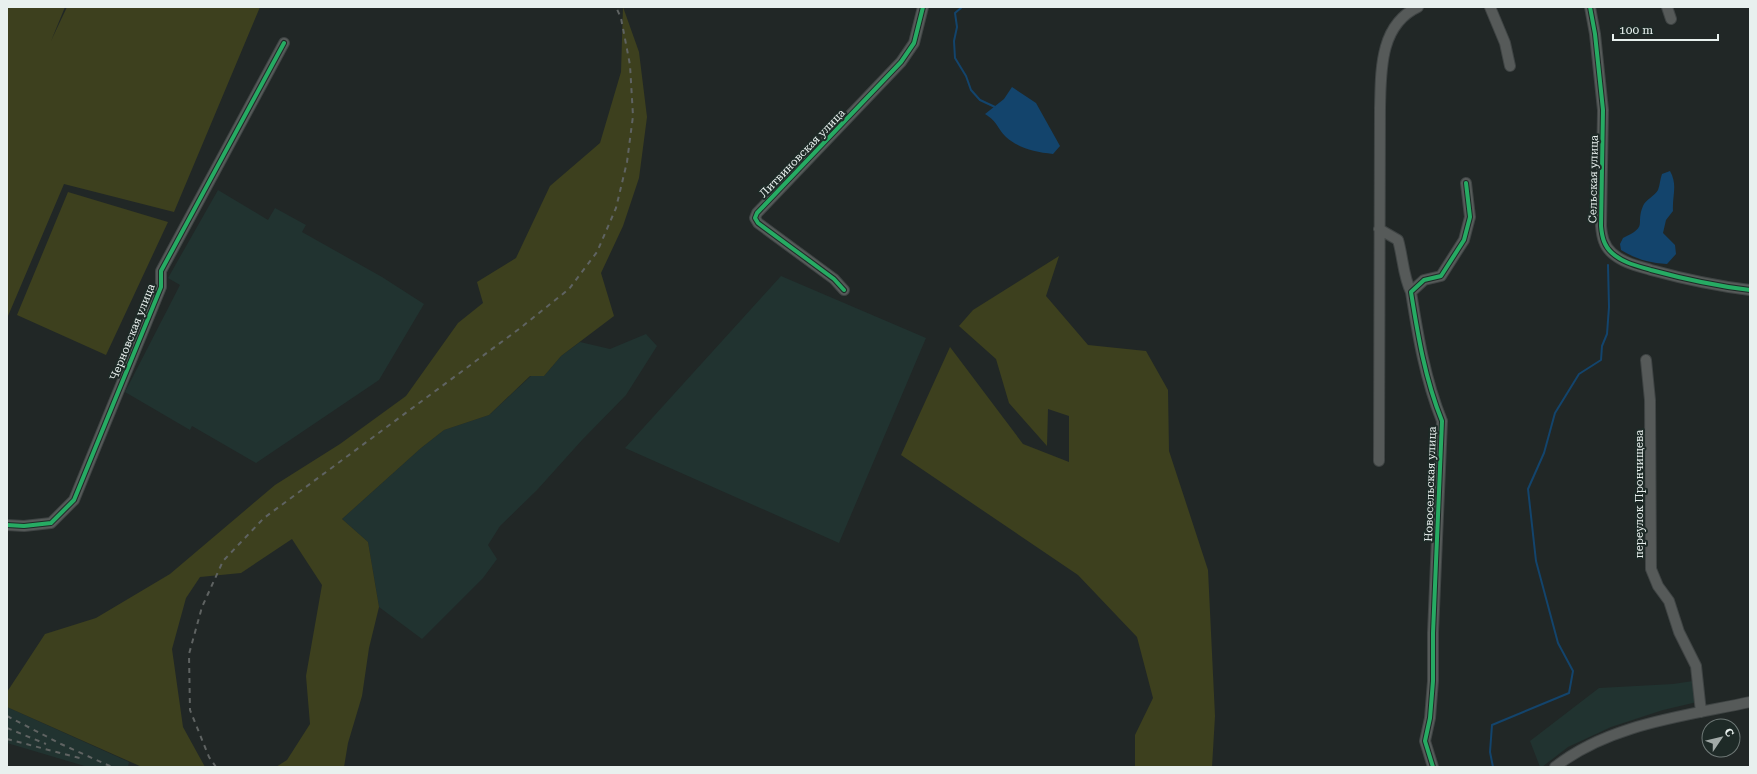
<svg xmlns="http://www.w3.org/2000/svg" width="1757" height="774" viewBox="0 0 1757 774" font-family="'Roboto Serif',serif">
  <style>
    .built { fill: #213330 }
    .green { fill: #3d401e }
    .water { fill: #13446c }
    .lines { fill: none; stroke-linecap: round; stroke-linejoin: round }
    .stream { stroke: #13446c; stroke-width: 2 }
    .minor-casing { stroke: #3f4444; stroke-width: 12 }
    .minor { stroke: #565a59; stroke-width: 10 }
    .rail { stroke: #5f6362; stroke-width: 2; stroke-dasharray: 5 5; stroke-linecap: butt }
    .cycleway-casing { stroke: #1e2a27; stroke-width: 6 }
    .cycleway { stroke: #26ab63; stroke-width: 4 }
    .labels { text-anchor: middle; stroke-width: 4; stroke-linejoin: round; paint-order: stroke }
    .street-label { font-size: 11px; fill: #e8f0ee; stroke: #1e2a27 }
  </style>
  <rect width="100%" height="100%" fill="#212726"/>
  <path class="built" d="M218,190L268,220L275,208L306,225L302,232L382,277L424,304L379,380L256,463L192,426L190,430L125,392L180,285L168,278Z
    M781,276L926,338L839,543L625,448Z
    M646,334L657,346L626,395L582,440L537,490L500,526L488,545L497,559L483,578L422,639L379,607L368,542L342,519L421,448L444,430L489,415L531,376H544L561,356L580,342L610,349Z
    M1693,681L1697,702L1663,710L1611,727L1568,747L1542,767H1540L1530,741L1599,688L1673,684Z
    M7,707L129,762L128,767H88L7,743Z"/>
  <path class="green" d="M7,7H65L51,41L67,7H260L174,212L64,184L8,316Z
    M623,7L639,52L647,117L639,178L623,226L601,273L614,316L561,356L544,376H530L489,415L444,430L421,448L342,519L368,542L379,607L369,648L362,696L348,743L344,767H276L287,760L310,724L306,676L322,585L292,539L241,573L200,577L186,598L172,649L183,727L205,767H142L7,707V692L45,634L96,618L170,574L275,485L340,444L406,396L458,323L483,303L477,282L516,258L550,186L600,143L621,72Z
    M68,192L168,222L106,355L17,315Z
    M1059,256L1046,296L1088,345L1146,351L1168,390L1169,451L1208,570L1215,716L1212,767H1135V735L1153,698L1137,637L1078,575L901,455L950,347L1023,444L1069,462V416L1048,409L1047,446L1009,403L996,359L959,326L973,310Z"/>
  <path class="water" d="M1012,87L1036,103L1060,146L1053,154C1035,152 1020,149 1006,137C997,128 998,122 985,114L1004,99Z
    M1670,171C1678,185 1672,196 1673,211L1666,220L1663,233L1675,245L1676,254L1667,264C1649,263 1636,259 1621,250L1620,244L1623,238C1649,226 1635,225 1643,206C1646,199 1655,196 1658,190C1660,185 1660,179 1662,174Z"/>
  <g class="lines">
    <path class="stream" d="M962,7L955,13L957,27L954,41L955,58L966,76L971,90L980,100L995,107
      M1493,767L1490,752L1492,725L1569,693L1573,671L1558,643L1536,561L1528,489L1544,453L1555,413L1579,374L1601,360L1602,346L1607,334L1609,307L1608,265"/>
    <g class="minor-casing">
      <path id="minor" d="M1490,7L1505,43L1510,66
        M1590,7L1595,34L1603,110L1601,226C1602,237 1604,246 1612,253C1623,263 1638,266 1651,270C1684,279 1716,286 1750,290
        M1667,7L1671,19
        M1379,229L1398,240C1403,257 1403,276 1411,292
        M844,290L834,279L758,223L755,218L757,213L901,62L914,43L923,7
        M1646,360L1650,400L1651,569L1658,586L1669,601L1679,632L1696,666L1701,712
        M1379,461L1380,108C1381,72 1379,25 1418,7
        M7,525L24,526L51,523L74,500L161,287V271L284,43
        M1433,767L1425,741L1430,718L1433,681V633L1442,421C1425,379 1418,336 1411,292L1424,280L1441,276L1464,240L1470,217L1466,183
        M1555,767C1609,724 1685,716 1750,702"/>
    </g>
    <use href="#minor" class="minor"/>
    <path class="rail" d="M7,716L61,744L112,767
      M7,728L46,744
      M7,739L83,759
      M216,767L209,757L190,710L189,654L202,607L223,561L264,518L519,329L569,289L597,252L616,208L627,162L633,116L630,65L621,18L616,7"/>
    <g class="cycleway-casing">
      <path id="cycleway" d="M1590,7L1595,34L1603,110L1601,226C1602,237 1604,246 1612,253C1623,263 1638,266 1651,270C1684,279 1716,286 1750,290
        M844,290L834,279L758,223L755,218L757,213L901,62L914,43L923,7
        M7,525L24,526L51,523L74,500L161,287V271L284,43
        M1433,767L1425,741L1430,718L1433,681V633L1442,421C1425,379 1418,336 1411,292L1424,280L1441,276L1464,240L1470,217L1466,183"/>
    </g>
    <use href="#cycleway" class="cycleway"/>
  </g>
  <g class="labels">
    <g class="street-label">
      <text transform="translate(802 153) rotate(-46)" y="4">Литвиновская улица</text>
      <text transform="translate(1593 179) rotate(-89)" y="4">Сельская улица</text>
      <text transform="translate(132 332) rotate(-68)" y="4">Черновская улица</text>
      <text transform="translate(1430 484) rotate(-88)" y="4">Новосельская улица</text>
      <text transform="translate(1639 494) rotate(-90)" y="4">переулок Прончищева</text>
    </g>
  </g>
  <rect width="1757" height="774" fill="none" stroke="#e8f0ee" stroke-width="16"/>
  <g transform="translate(1721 738) rotate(55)"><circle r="19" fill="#1e2a27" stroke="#6f7977"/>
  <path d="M0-3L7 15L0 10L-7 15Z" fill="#a2aaa8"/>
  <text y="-6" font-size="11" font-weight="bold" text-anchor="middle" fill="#e8f0ee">С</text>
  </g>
  <path d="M1613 34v6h105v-6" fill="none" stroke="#e8f0ee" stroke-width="2"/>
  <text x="1619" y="34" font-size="12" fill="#e8f0ee" stroke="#1e2a27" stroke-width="3" paint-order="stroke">100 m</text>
</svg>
